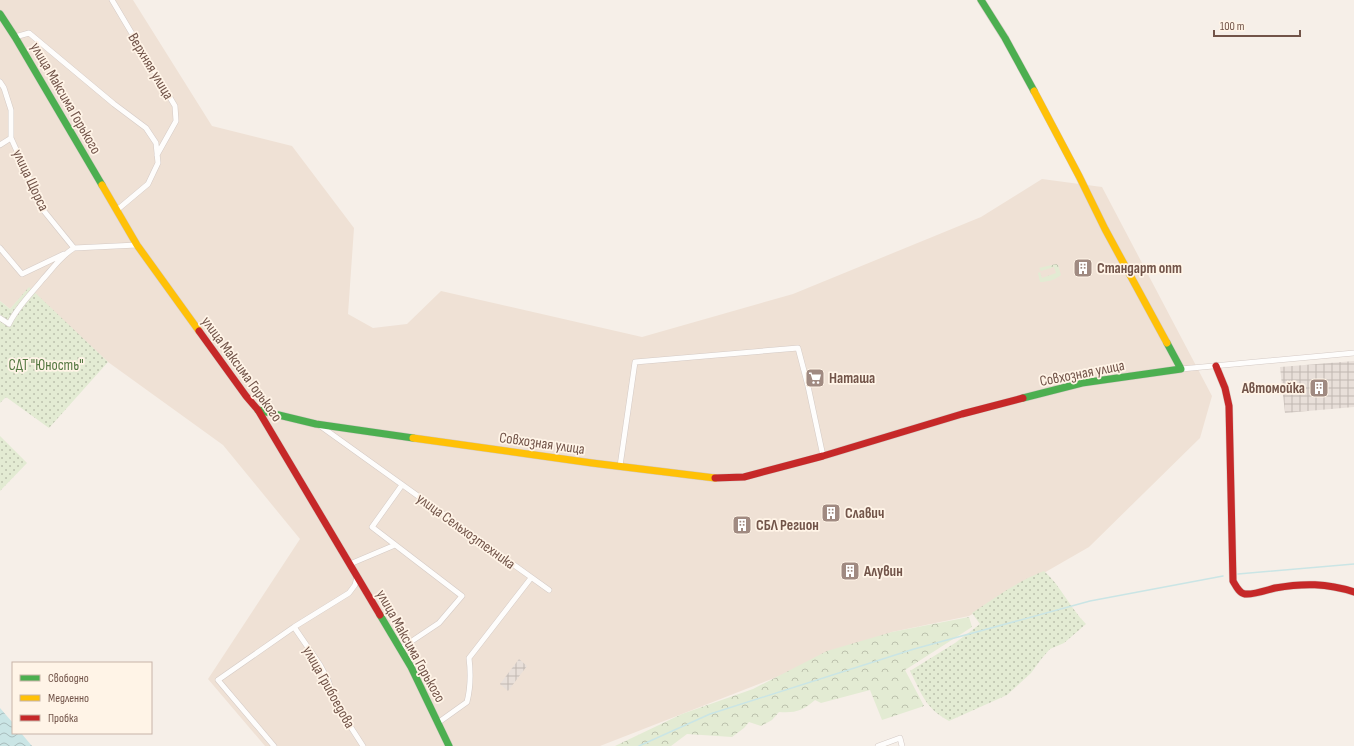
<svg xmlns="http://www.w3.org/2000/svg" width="1354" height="746" viewBox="0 0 1354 746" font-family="'Sofia Sans Condensed',sans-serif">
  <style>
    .residential { fill: #efe1d5 }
    .industrial { fill: url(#industrial-grid) }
    .grass { fill: url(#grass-dots) }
    .forest { fill: url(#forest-crowns) }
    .water { fill: url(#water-waves) }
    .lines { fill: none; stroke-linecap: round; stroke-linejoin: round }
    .stream { stroke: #cae5e5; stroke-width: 1.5 }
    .street-casing { stroke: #d4cac5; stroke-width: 6 }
    .fast-casing { stroke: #d4cac4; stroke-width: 8 }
    .slow-casing { stroke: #d4cac4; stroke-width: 8 }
    .jam-casing { stroke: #d4cac4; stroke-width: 8 }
    .street { stroke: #fefdfc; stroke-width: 5 }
    .fast { stroke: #4caf50; stroke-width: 7 }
    .slow { stroke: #ffc107; stroke-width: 7 }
    .jam { stroke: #c62828; stroke-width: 7 }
    .labels { text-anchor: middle; stroke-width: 3.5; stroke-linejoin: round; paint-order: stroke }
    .street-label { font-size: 15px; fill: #725449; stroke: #fff4e7 }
    .poi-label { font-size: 15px; font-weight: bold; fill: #725449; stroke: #fff4e7; text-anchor: start }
    .park-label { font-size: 15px; fill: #557842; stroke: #fff4e7 }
  </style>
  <defs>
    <pattern id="industrial-grid" width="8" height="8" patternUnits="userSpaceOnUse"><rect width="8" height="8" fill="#e8dfd9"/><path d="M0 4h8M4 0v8" fill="none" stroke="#c0b7b2"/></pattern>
    <pattern id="grass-dots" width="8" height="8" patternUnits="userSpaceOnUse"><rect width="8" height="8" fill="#e3ebd3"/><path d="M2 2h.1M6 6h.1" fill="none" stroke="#bcc1ad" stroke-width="1.8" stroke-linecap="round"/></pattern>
    <pattern id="forest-crowns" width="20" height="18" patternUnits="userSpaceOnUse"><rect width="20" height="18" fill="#e3ebd3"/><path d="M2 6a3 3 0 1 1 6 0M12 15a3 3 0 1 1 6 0" fill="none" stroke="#bcc1ad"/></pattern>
    <pattern id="water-waves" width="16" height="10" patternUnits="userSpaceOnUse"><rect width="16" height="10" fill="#cae5e5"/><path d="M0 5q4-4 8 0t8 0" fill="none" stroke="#a8bcbc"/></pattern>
  </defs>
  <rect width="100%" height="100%" fill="#f6efe8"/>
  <path class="residential" d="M0,0H133L212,126L292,146L354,228L348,314L373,328L407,324L441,291L642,337L793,294L981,217L1042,179L1102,187L1212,396L1200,438L1089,547L969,616L892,632L600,746H265L208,679L300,539L223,445L108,362L29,288L10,309L0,301Z"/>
  <path class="industrial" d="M1354,361V407L1285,413L1280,367Z
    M519,659L527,666L508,691L500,684Z"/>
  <path class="grass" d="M29,287L108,362L49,428L6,397L0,403V301L10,309Z
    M0,436L27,463L0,491Z
    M1044,571C1061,586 1070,608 1086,624L1064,643L1050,649L1042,658L1031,673L1007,695L949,721C925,708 922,694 910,671L955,643L980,624L972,613C996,597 1018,581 1044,571Z"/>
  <path class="forest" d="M1056,264L1058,265L1061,275C1055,280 1047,282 1040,282L1038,273L1040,272L1042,278L1056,273L1054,267L1041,271L1039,268Z
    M969,617L972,627L905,670L924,706L882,720L870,690L821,703L815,700C802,711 796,713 779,712L772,720L761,726L749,722L744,728L732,737L687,734L671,746H615L682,714L753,689L827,651L892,632Z"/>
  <path class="water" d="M0,708L13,723V733H21L32,746H0Z"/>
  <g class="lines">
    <path class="stream" d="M1238,574L1354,564
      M639,746L710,714L914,649L1090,601L1223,576"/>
    <g class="street-casing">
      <path id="street" d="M112,0L175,106L176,121L157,155
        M15,37L29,33L114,104L146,128L156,143L158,163L148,184L117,210
        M0,82L4,88L11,110V138L44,211L74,248
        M0,145L11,138
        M0,248L22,274L64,254
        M0,318L9,324C17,307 31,294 43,279C53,268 61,256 74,248L137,245
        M1181,369L1354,353
        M319,425L549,590
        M620,466L635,362L798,348L808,386L823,456
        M350,564L395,545
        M294,627L320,665L328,680L336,704L363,746
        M400,649L439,623L462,596L372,527L402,485
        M439,722L467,702C471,686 471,674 469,658L531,578
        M274,746L218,680L294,627L349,593L355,585L357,577
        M878,746L900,738L902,746"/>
    </g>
    <g class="fast-casing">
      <path id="fast" d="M981,0L1005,38L1034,91
        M0,14L15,37L102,185
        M1023,398L1082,383L1181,369L1167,343
        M258,410L316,424L413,438
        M380,615L411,667L449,746"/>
    </g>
    <g class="slow-casing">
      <path id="slow" d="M1034,91L1079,176L1105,229L1167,343
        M102,185L137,245L199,331
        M413,438L592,463L715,478"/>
    </g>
    <g class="jam-casing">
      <path id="jam" d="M199,331L246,396L258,410L380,615
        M1216,366L1225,388L1229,406L1233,581C1236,586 1239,593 1245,594C1253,595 1267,590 1275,588C1303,583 1327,583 1354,592
        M715,478L744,477L823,456L962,414L1023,398"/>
    </g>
    <use href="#street" class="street"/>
    <use href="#fast" class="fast"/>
    <use href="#slow" class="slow"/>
    <use href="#jam" class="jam"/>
  </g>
  <defs>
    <g id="building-square" transform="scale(1)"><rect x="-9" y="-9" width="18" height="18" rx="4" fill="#a08a81" stroke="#fff4e7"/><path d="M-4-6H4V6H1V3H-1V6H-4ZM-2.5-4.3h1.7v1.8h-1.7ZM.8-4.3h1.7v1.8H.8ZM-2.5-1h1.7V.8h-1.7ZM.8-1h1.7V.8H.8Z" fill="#fff"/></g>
    <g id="supermarket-square" transform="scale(1)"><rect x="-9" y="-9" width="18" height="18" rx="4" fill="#a08a81" stroke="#fff4e7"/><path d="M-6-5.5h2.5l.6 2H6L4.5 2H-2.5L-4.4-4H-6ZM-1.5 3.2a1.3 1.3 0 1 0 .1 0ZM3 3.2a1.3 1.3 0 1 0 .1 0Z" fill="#fff"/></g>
  </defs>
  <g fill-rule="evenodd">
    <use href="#building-square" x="1083" y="268"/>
    <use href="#supermarket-square" x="815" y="378"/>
    <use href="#building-square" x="1319" y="388"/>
    <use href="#building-square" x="831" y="513"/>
    <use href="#building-square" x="742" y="525"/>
    <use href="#building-square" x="850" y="571"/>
  </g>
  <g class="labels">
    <g class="street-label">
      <text transform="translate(151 66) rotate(59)" y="5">Верхняя улица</text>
      <text transform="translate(66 98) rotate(60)" y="5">улица Максима Горького</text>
      <text transform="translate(31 180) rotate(65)" y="5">улица Щорса</text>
      <text transform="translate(242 369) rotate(54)" y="5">улица Максима Горького</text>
      <text transform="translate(1082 373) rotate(-11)" y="5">Совхозная улица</text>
      <text transform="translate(542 443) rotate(8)" y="5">Совхозная улица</text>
      <text transform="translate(466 531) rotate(36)" y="5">улица Сельхозтехника</text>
      <text transform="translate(411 646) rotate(61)" y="5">улица Максима Горького</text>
      <text transform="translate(329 687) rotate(61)" y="5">улица Грибоедова</text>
    </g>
    <g class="poi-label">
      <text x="1097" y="273">Стандарт опт</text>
      <text x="829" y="383">Наташа</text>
      <text x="1305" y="393" text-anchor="end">Автомойка</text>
      <text x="845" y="518">Славич</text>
      <text x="756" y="530">СБЛ Регион</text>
      <text x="864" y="576">Алувин</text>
    </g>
    <g class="park-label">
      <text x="46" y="370">СДТ "Юность"</text>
    </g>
  </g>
  <rect x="12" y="662" width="140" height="72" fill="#fff4e7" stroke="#c7b4a8"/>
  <rect x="20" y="675" width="20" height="6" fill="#4caf50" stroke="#c7b4a8"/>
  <text x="48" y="682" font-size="12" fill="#725449">Свободно</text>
  <rect x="20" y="695" width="20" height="6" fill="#ffc107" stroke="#c7b4a8"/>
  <text x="48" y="702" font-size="12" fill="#725449">Медленно</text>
  <rect x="20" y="715" width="20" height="6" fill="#c62828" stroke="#c7b4a8"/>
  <text x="48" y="722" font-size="12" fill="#725449">Пробка</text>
  <path d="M1214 30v6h86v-6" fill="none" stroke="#725449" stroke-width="2"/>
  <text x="1220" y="30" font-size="12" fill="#725449" stroke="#fff4e7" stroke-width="3" paint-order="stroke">100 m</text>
</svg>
